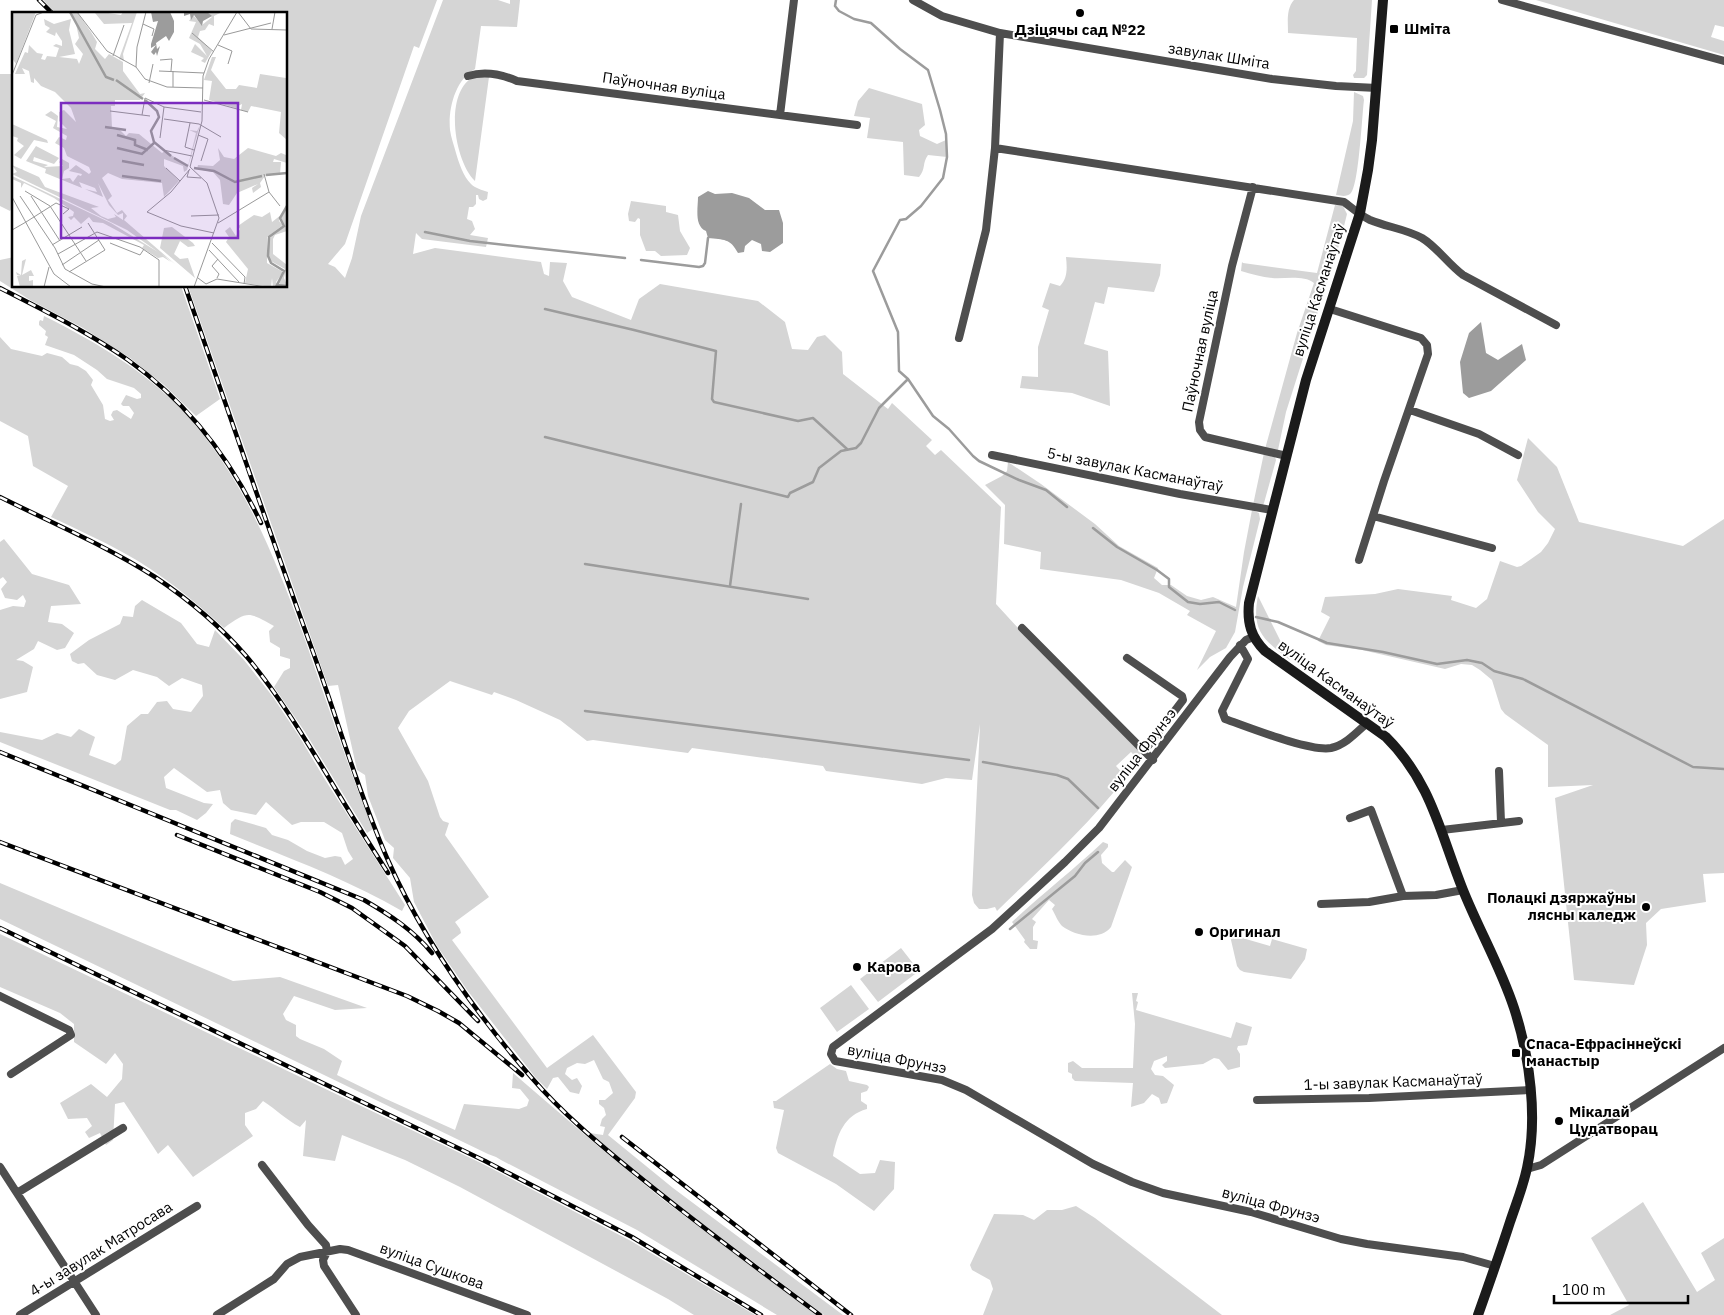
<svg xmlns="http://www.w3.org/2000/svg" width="1724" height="1315" viewBox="0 0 1724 1315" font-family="'IBM Plex Sans',sans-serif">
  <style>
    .green { fill: #d5d5d5 }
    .water { fill: #9c9c9c }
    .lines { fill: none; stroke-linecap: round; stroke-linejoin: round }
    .stream { stroke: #9c9c9c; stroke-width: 2.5 }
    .street { stroke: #4e4e4e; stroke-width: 8 }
    .secondary { stroke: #1b1b1b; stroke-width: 10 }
    .rail-casing { stroke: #000; stroke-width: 4.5 }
    .rail { stroke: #fff; stroke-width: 2.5; stroke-dasharray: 8; stroke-linecap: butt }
    .poi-dot { fill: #000; stroke: #fff; stroke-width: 2 }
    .labels { text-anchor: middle; stroke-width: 4; stroke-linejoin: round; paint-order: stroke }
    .poi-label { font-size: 15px; font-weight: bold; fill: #000; stroke: #fff; text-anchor: start }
    .street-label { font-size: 15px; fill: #000; stroke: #fff }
    .inset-river { fill: none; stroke: #9c9c9c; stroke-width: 2.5 }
    .inset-road { fill: none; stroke: #999; stroke-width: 1 }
    .view { fill: #7b2cbf; fill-opacity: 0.15; stroke: #7b2cbf; stroke-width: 2.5 }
    .inset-edge { fill: none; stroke: #000; stroke-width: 2.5 }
  </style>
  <rect width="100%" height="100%" fill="#fff"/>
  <path class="green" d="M43,0H437L419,48L414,46L345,244L328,264L335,267L345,278L352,258L361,216L443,0H498L510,4V0H520L517,27L481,26L475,69C455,80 448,109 450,130C451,138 454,145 456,153C459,163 463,176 471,184C475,188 482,190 488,192L487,199L483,201L479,199L478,195H476V204L473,207H469L467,219L472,221L475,229L470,235L488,238L486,247L422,239L416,233L413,254L435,248L541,262L544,274L549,276L550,262L567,263L563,281L572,297L631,320L639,299L660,284L758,301L785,322L792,349L808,350L817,337L825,335L842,352L843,374L888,409L892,403L932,440L926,446L935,455L941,450L1001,507L996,604L1029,640L1141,753L1137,758L1131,752L1116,766L1126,777C1088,826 1042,867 997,911L995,907L987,909H979L974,903L972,895L980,724L972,780L946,778L922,784L826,771L823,766L692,748L688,753L593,740L587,741L560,720L516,700L494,692L492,695L450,681L409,711L398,728L428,781L440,817L443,821L449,823L445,835L489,897L455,922L460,929L461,933L452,940L547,1068L593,1035L636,1092L635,1098L608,1135L673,1188L843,1315H824L664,1195L590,1133L603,1135L605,1127L600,1126L602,1119L606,1115L604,1108L599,1104V1100H605L613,1093L609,1082L603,1079L594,1060L585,1064L577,1063L567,1068L565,1074L572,1080L577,1078L582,1086L579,1094L570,1092L558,1077L553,1078L547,1089L535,1077L467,990L437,946L414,902L410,878L393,858L394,848L385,840L368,796L365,775L357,770L338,685L328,686L188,286H286V14H56Z
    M1294,0H1372L1367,75L1364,78H1354L1353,75L1356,71L1357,38L1288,33C1288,22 1286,9 1294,0Z
    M1536,0H1724V27L1715,25L1711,37L1724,41V55Z
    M14,70V205L10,211L0,206V74H11Z
    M475,76L489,77L475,181C454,161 443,91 475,76Z
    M869,88L922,104L925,125L919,130L920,136L937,144L946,140L947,157L928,155C922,163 926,169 919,177L904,175L903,142L867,138L870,118L854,116L858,101Z
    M1354,92L1363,96L1364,100C1362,115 1359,184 1351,193C1347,197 1342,196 1336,195L1353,121Z
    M631,201L666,206V212L678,215L680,231L690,248L687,255L661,256L655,251H646L640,235V219L638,218L635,222L629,221L628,214Z
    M1335,205L1343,206L1347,214L1340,242L1286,412L1278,450L1265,449L1297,333L1314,283C1304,275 1285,279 1272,278C1262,277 1251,274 1241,271L1242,262L1243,263L1317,273Z
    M14,257V286H181L220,399L196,416L164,385L130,358L83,328L30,300L0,281V260Z
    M1066,257L1161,264L1160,275L1154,292L1108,287L1104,304L1095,302L1084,344L1108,351L1110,406L1072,393L1020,388L1022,376L1038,377V347L1049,310L1042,307L1050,283L1060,286C1068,278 1067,267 1066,257Z
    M44,316C98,343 151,374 191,420C245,482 275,558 303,634C326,699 347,765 373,829L367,833L305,732L274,687L284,671L290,668V659L280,656V648L270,642L269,631L274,626C249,612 248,610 224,628C193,600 161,573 124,553C101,540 76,529 51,517L68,486L33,466L28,436L0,421V337L11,349L42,356L47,353L62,357L70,364L78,366L86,371L93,380L91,385L103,405L105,419L110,421L114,420L111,415L113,411L117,410L131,419L134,413L129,406H123L121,404L126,395L137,399L141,398V394L134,388L107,379L97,370L74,355L45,345L48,337L45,335L46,331L39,325V322L40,320L43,321Z
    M1528,438L1557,467L1579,522L1683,546L1724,519V873L1703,874L1706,902L1661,909L1646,923L1647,945L1634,985L1574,980L1555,798L1593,785L1548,787V745L1505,714L1501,709L1492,680L1480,670L1472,665L1461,664L1445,669L1362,650L1326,645L1318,641L1330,617L1321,612L1325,597L1375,594L1398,589L1452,596L1451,600L1476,608L1487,599L1500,561L1517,567L1521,566L1541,552L1548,543L1555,529L1538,512L1517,480Z
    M1264,453L1275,457L1276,460L1264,503L1263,505H1253Z
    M1008,462L1041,484L1095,524L1119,546L1158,568L1154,578L1162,585H1171L1187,596L1201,600L1213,597L1236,607L1244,552L1252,510L1259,513L1260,519L1243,587L1235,632L1226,648L1210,657L1197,670L1216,631L1187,615L1190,611L1159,593L1121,580L1040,569L1041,552L1004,544L1005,505L985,485L1002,476L1007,471Z
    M4,539L32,574L69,585L81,604L51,606L48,622L62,624L74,633L65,648L57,650L38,641L34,649L16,660L23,661L33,667L27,692L0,699V610L13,606L24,607L26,601L23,595L17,600L5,598L1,589L7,582L3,577L0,579V542Z
    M1258,596L1290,660C1264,640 1251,631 1258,596Z
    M142,600L181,623L197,644L209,647L215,630L244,660L273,697L299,736L324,778L405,905L402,911C347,879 288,858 230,834L231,823L235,819L266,828L272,835L288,840L307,851L325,858L335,856L341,857L345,865L353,859L348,851L342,833L324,822H301L292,825L266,802L256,815L231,810L223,803L220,790L207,792L174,768L164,777L166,788L204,803L213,804L206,813L197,820L176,810H170L0,742V732L42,740L57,733L71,737L79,729L95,737L89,755L115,765L121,760L127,726L141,714H148L157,702L167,701L173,709L191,712L203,696L202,685L182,678L169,686L157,677L133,670L115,680L97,675L84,663L78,664L72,661L70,654L89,640L120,624L123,616L133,617L135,606Z
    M1103,842L1108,844V847L1101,855L1102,863L1112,872H1114L1125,860L1132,867L1111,927C1100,941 1075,936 1062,926C1058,922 1055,914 1052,909L1055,905L1049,900L1032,919L1036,922L1033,927V940L1038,941L1037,949H1030L1024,942L1025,940L1012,922C1041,895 1073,870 1103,842Z
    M0,883L233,981L280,977L367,1008L335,1010L294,996L283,1014L286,1020L296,1025V1036L300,1039L324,1049L342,1061L337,1075L386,1099L455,1130L464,1104L519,1109L527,1106L529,1100L520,1089L512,1088L513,1073L598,1146L661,1198L816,1315H777L637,1230L501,1160L496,1157L488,1154L0,919Z
    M0,934L481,1163L631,1241L755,1315H694L668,1299L460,1187L405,1160L342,1135L335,1161L303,1156L306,1120L300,1127C286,1120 276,1109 263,1101L256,1109L245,1113V1125L253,1136L193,1177L168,1145L158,1154L124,1102L115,1104L113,1140L106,1145L100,1133L89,1138L85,1132L92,1126L87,1118L68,1119L60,1103L91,1084L107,1097L122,1079L123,1064L115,1053L106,1064L74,1042V1024L60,1013L0,987Z
    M1232,935L1270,946L1272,939L1307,949L1305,959L1291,979L1244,972L1240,970L1237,966L1231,940Z
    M901,948L919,971L878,1002L860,979Z
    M851,985L869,1009L837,1032L820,1008Z
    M1132,993H1138L1136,1001L1138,1002L1136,1010L1231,1038L1236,1022L1252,1027L1247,1045L1238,1046L1237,1049L1240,1054V1067L1228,1070L1219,1059L1214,1058L1203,1064L1165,1068L1162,1065L1167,1061V1056L1154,1061L1151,1069L1155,1075L1163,1076L1174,1085L1167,1103L1161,1104L1159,1098L1152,1094L1144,1103L1131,1107L1133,1083L1075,1081L1072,1078V1074L1068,1072V1063L1073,1061L1082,1068H1133L1135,1024Z
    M830,1064L837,1069L846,1071L849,1081L867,1085L869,1087L867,1091L861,1093V1101L867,1105V1109C844,1115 837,1135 833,1156L860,1174L875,1173L880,1160L895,1162L894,1189L874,1211L836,1184L778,1153L776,1148L784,1110L774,1108L773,1101H776Z
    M1643,1202L1697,1292L1715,1280L1701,1253L1724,1238V1315H1610L1629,1305L1591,1238Z
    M1076,1206L1095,1218L1222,1315H983L993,1289L990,1280L972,1270L970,1265L994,1214L1023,1215L1034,1220L1047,1210H1062Z"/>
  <path class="water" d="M708,191L715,194L732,193L749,198L765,210H779L783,223V243L770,252L762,251L761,244L752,240L745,246L744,252L738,253C730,238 724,240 708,238L706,231C694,226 698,208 698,197Z
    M1481,322L1486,353L1498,360L1522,344L1526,360L1491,391L1469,398L1463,393L1460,362L1469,333Z"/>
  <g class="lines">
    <path class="stream" d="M836,0L835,6L839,11L854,19L871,23L900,49L928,70L940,110L946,134L947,157L943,178L921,206L906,219L900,220L873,271L898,332L899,371L908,379L933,416L949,429L973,456L979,461L1019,480L1046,490L1067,507
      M425,232L470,241L625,258
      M641,260L699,267L703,266L705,263L708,238
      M545,309L634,330L716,351L712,399L714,402L798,421L813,418L847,449
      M545,437L788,497L790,493L813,482L819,468L841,451L856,448L861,443L879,408L908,379
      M1093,528L1117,547L1157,570L1169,579V587L1188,602L1200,604L1219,602L1235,610
      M585,564L808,599
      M730,586L741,504
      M1256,617L1278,622L1327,643L1383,652L1437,664L1467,660L1482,663L1494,671L1523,679L1693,767L1724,769
      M585,711L969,760
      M983,762L1057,775L1068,779L1098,808
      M1010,929L1075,876L1085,863L1098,852"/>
    <path class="street" d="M913,0L942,16L1000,33L1272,79L1336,86L1377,88
      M1502,0L1724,61
      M468,76C485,71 501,74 517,81L857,125
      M780,115L794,0
      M995,148L1344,202C1352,208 1361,216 1370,220C1387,227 1406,229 1422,238C1437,247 1448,264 1463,275L1556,325
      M1253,187L1232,266L1199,422L1200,430L1205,437L1287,456
      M1330,309L1421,338L1427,345L1428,354L1384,481L1359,560
      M959,338L986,230L995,148L1000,33
      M1410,410L1479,434L1518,455
      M992,455L1180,494L1272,510
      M1373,516L1492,548
      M1022,628L1153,760
      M1253,637L1246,640L1230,657L1099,828L1065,862L992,929L833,1047L831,1054L835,1061L942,1080L966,1090L1093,1164L1132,1182L1163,1193L1251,1212L1341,1239L1367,1244L1463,1257L1495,1266
      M1240,645L1248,659L1222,711L1225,719C1248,727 1310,752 1331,748C1345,745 1356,733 1366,724
      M1127,658L1182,696L1183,700L1144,751
      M1499,771L1501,822
      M1350,818L1371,810L1403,896
      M1442,830L1519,821
      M1321,904L1369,902L1403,896L1436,895L1463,890
      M0,996L69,1030L71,1035L11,1074
      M1257,1100L1369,1098L1530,1090
      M262,1165L308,1225L326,1245L327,1252L323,1260L324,1266L356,1315
      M0,1167L96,1315
      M1527,1169L1541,1165L1724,1048
      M17,1193L123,1128
      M20,1315L197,1206
      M217,1315L274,1279L287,1264L300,1257L340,1249L348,1250L527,1315"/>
    <path class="secondary" d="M1383,0L1372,140L1368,170L1360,213L1306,380L1249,603C1247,623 1251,637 1265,651L1386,737C1432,783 1440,833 1463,890C1479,930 1501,968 1514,1008C1530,1057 1538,1118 1527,1168C1523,1187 1516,1204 1510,1222C1500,1253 1489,1284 1478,1315"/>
    <g class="rail-casing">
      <path id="rail" d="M39,0L53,14
        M185,286C227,408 269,531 313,652C338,721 358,791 387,858C422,938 474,1011 531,1077C562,1113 599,1144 636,1174C696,1223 758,1269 820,1315
        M0,288C43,310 88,332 128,360C187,402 230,458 261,523
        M0,497C52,523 107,546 155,577C188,599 221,627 247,657C277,693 302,734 326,773C346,807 367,840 388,873
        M0,752L364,900C390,915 413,930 432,953
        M177,835L320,892L352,908L405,946L478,1021
        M0,842L407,996L438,1011L459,1023L522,1075
        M0,928L485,1161L632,1237L761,1315
        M622,1137L851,1315"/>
    </g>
    <use href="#rail" class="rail"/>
  </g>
  <g class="poi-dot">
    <circle cx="1080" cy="13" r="5"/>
    <rect x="1389" y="24" width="10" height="10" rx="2.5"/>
    <circle cx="1646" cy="907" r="5"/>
    <circle cx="1199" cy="932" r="5"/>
    <circle cx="857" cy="967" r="5"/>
    <rect x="1511" y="1048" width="10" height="10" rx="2.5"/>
    <circle cx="1559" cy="1121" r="5"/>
  </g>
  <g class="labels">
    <g class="poi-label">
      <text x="1404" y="34">Шміта</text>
      <text x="1080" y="35" text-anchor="middle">Дзіцячы сад №22</text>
      <text x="1636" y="903" text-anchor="end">Полацкі дзяржаўны<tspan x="1636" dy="17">лясны каледж</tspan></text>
      <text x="1209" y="937">Оригинал</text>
      <text x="867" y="972">Карова</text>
      <text x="1526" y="1049">Спаса-Ефрасіннеўскі<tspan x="1526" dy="17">манастыр</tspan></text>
      <text x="1569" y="1117">Мікалай<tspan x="1569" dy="17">Цудатворац</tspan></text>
    </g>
    <g class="street-label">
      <text transform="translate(1219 56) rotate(9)" y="5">завулак Шміта</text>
      <text transform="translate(664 86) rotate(8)" y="5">Паўночная вуліца</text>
      <text transform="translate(1319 290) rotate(-72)" y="5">вуліца Касманаўтаў</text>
      <text transform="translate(1200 351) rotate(-78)" y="5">Паўночная вуліца</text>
      <text transform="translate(1135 470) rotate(11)" y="5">5-ы завулак Касманаўтаў</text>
      <text transform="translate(1336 684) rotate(36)" y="5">вуліца Касманаўтаў</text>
      <text transform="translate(1142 750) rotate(-52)" y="5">вуліца Фрунзэ</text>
      <text transform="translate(897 1059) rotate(11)" y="5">вуліца Фрунзэ</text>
      <text transform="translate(1393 1082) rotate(-2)" y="5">1-ы завулак Касманаўтаў</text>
      <text transform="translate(1271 1205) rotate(15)" y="5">вуліца Фрунзэ</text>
      <text transform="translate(101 1249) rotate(-32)" y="5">4-ы завулак Матросава</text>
      <text transform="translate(432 1266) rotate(20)" y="5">вуліца Сушкова</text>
    </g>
  </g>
  <g transform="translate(12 12)">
    <rect width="275" height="275" fill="#fff"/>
    <path d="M0,0H24L4,52L0,46ZM57,0H65L79,20L85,30L83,37L93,47L97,42L111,50V59L128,82L133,81L128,88H103V94H99L100,116L97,117L108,118L114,124L117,121L127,122L150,141L153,139L176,154L184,121L177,118L185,119L188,113L175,158L172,160L171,154L152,147V154L167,169L152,185L150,171L110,167L96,161L90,166L100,184L96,188L105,201L110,198L115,204L112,208L163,252L150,242L159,250L151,245L146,246L130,236L132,233L91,211L81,210L77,205L69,212L62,205L59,208L56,205L61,204L62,200L42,186L12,171L9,176V171L0,167V164L99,211L146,240L115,218L0,162L5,160L0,153L27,165L33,175L87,195L79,196L89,204L96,207L104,205L102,202L111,208V201L106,203L97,193L86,171L91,185L73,177L85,180L83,176L67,170L70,176L33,161L34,157L14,149L24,134L47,146L42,152L22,145L21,149L36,153L32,155L51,154L47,150L50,147L57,151V156L52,159L50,167L58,166L61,170L66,163L69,164L70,162L57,159L64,153L77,162L79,160L77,155L55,144L52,136L43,131L47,125L54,128L55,124L41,116L44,109L33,103L39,99L42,101L46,104L45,115L55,117L47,109V100L52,98L64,110L59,96L43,80L29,74L22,66V71L19,70L17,59L10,56L13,62H3L13,40L16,41L17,33L25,41L31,42L29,47L33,48L35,44L44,45L47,36L41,34L44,32L50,34V29L44,20L43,24L34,20L38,16L33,13L32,7L42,12L59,7L57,18L63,42L47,45L65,47L67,52L71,42L63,32L67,26L63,7ZM90,0L109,3L111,0H125L111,42L112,49L107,47L120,11L92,12L83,1ZM195,0H210L202,4V14L197,12L193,18L188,19L186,25L200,39L193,51L189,49L192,46L179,40L183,32L195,44L188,32L177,26L184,10L177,9L181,3L190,13L200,5ZM200,45H204L199,58L214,77H224L227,73L245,76L244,80L248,62L274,66L275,128L267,121L269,100L239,94L236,100L229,98L230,92L226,94L227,97L197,88L200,69L192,68ZM0,112L35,128L36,131L22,128L9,147L2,143L12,134L5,129L6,126L0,124ZM206,136L212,145L222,147L236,136L264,144L269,141L274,143L275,151L262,147L261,150H269L268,162L253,164L248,171L249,175L241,181L240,176L246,172L225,181L217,193L211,192L208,168L201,160L185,157L186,153L201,154L208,148ZM275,196V219L263,223L261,227V242L275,253L272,266L275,273L270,274L266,270L273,257L257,248V227L273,214L269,206ZM258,200L260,210L269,203L267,209L271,213L255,225V251L271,260L264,270L267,275H261L260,266L259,275L233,271L236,257L214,230L217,225L213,219L218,215L224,224L228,217L226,214L233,209L242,203L250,205ZM160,215L181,231L183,234L176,235L168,229L162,242L168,247L176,246L183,266L148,236L152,216ZM14,247L10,263L19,258L22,264H17V269L21,268V275H8L5,264H9L5,263L4,260L9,263L10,249Z" fill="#d5d5d5"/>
    <path d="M139,0H158L162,9V20L157,29L154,24L144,31L145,37L148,34L145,44L144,40L142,43L139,40L144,33L139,36V32L146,9L141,10ZM172,0H195L200,4L191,9L190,14L182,3L179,8L178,2L172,4Z" fill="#9c9c9c"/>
    <path class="inset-river" d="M58,0L94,65L102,68M104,68L131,87M133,88L145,99L147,105L139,119L142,130L159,144M93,115L114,118M105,123L123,128V133L136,138M105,136L130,142L142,131M162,146L176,154M110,149L132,153M182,156L202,159L223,170L250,164M254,163L275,161M110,164L149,169M275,194L268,206L272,214L257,225L256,244L259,251L272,259L265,273L275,274"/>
    <path class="inset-road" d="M65,0L95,39L124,55M134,0L125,35L124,55L133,67L155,75L191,76M226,0L239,17L275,18M131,12L142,17L140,24M260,17L263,0M180,21L202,40M212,23L259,11M206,33L220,39L216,52M101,44L112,13M148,48L160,47L159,59M147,59L192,61M0,63L24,3L32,0M137,71L141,52M161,75V59M192,88L236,100M98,99L138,104M130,103L133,86L152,95L189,100M152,107L187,112L209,125M178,111L173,135L182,138M186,123L196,127L189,149M148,126L152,95M151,138L180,144M154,156L168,169M177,158L175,165L189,166M252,162L257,180L268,194M13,179L38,194L74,249M8,184L43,236L53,257L80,272L94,275M19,184L48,229M0,185L42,262L59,275M135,200L169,214L202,221M135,200L159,180L178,157M179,204L207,203M14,210L44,191L57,197L51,202M206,211L257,180M0,218L14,210M98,231L128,243L132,237M200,231L233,265L232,272M40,233L70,215M197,238L227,270M46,242L85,220L128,235L147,248V275M50,253L87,228M57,260L93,238L76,211M186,266L194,272L205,267L254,275M205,266L207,262L200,254L206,247M32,275L37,255M105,275H135M182,275L207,206L195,171L178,155L190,109L191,64L197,47L225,0"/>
    <path class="view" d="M49,91H226V226H49Z"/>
    <rect width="275" height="275" class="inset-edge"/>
  </g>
  <path d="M1554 1295v8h134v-8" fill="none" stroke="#000000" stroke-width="2.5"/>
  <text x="1562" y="1295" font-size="15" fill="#000000" stroke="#ffffff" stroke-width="4" paint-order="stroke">100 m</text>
</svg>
